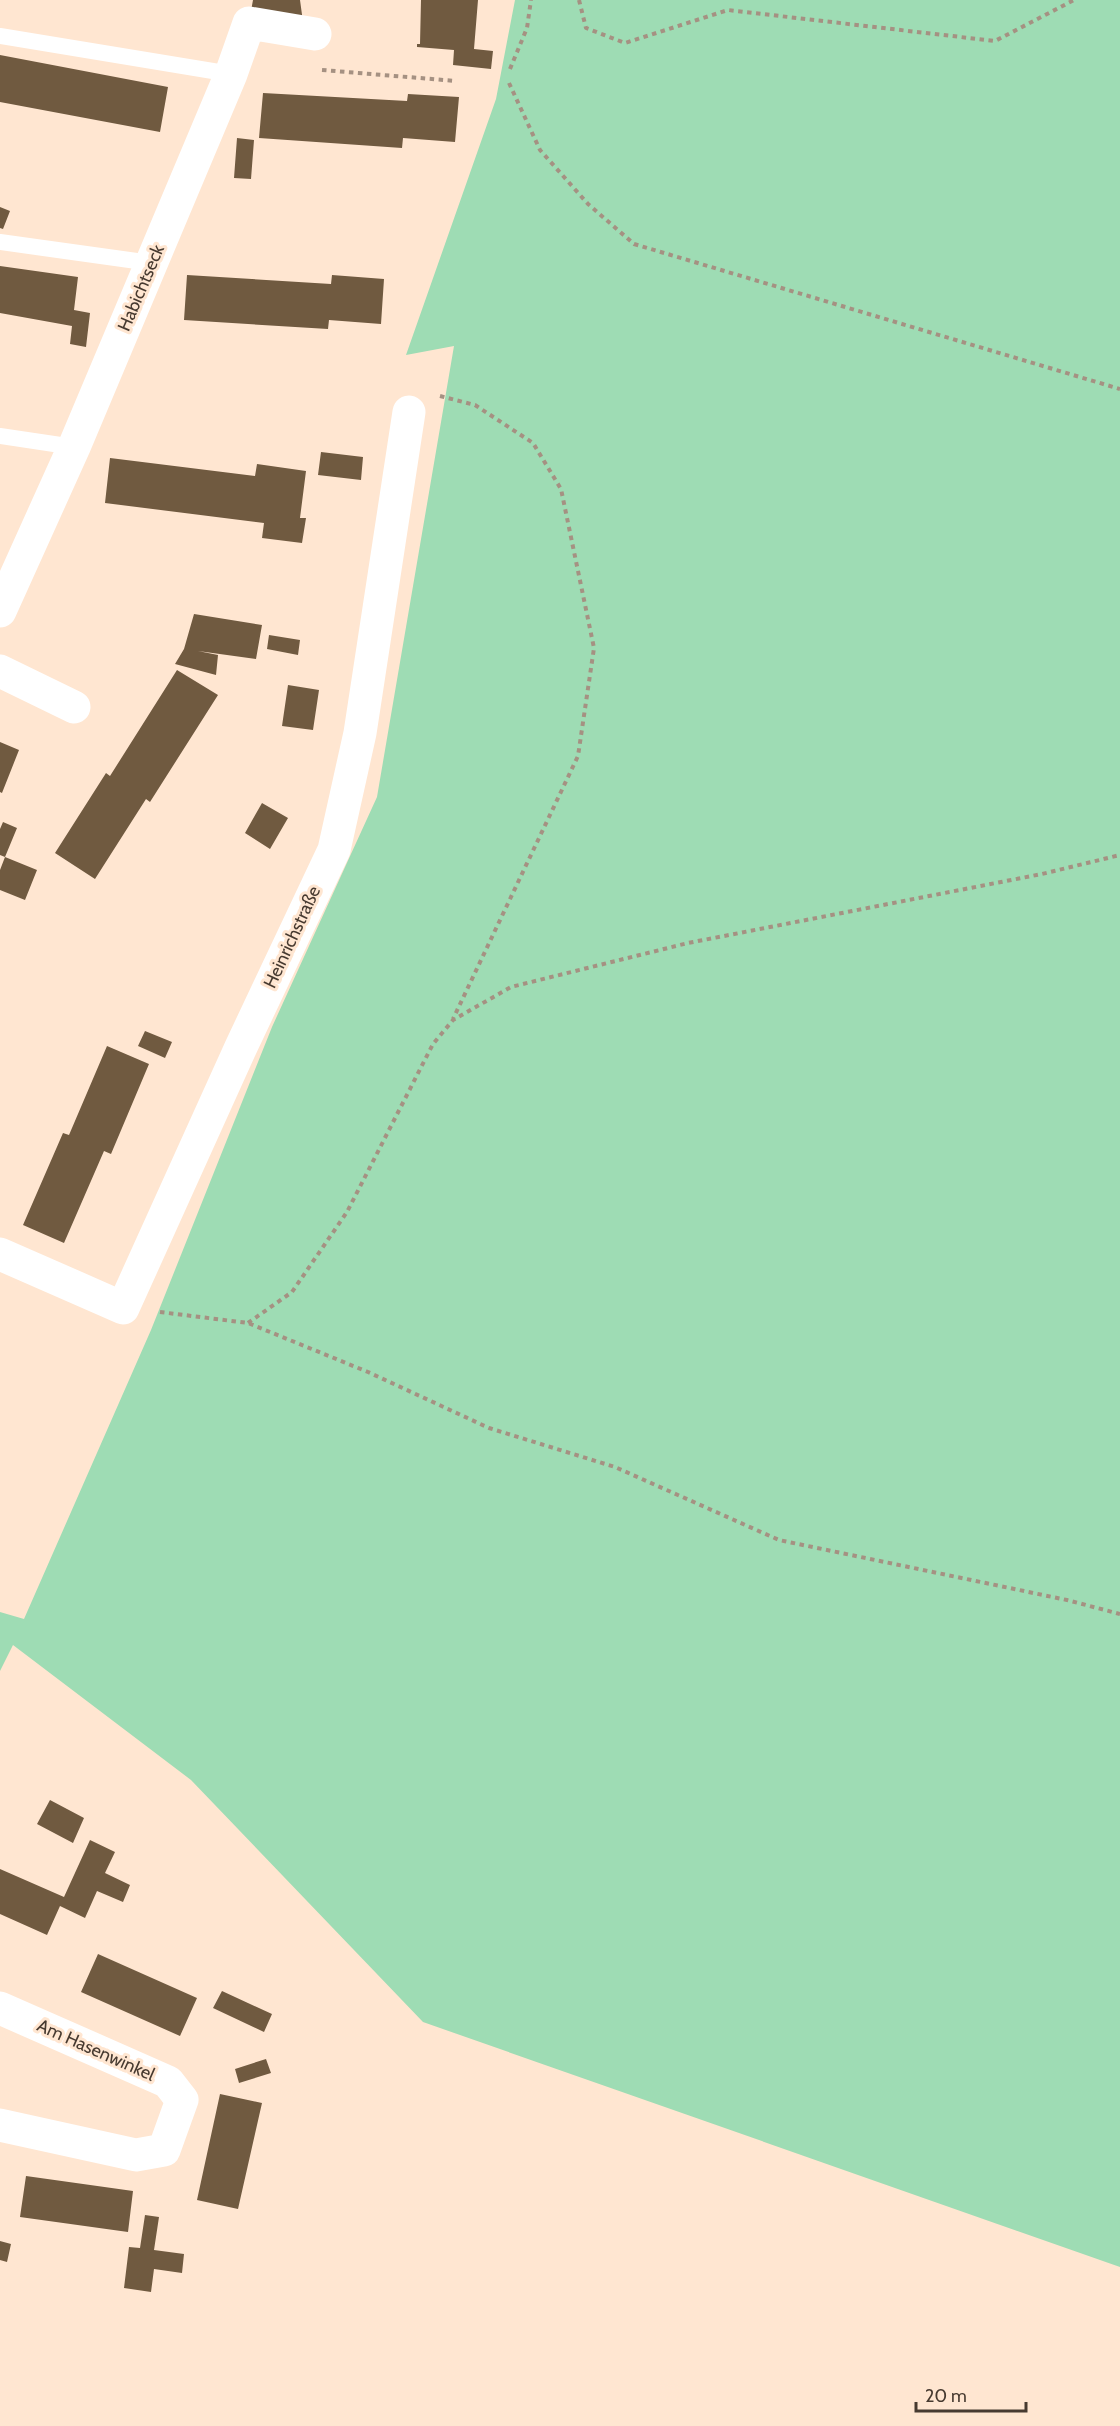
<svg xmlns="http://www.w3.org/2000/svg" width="1120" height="2426" viewBox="0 0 1120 2426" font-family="Cabin,sans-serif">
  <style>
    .green { fill: #9edcb4 }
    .building { fill: #705a40 }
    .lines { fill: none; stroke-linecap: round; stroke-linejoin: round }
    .path { stroke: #a59182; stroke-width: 4; stroke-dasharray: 4.5 4.5; stroke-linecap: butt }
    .lane { stroke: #fff; stroke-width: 16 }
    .street { stroke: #fff; stroke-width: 33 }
    .labels { text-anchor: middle; stroke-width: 6; stroke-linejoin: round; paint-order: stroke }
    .street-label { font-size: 18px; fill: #473a30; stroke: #ffe6d1 }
  </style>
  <rect width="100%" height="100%" fill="#ffe6d1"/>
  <path class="green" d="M515,0H1120V2267L423,2022L191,1780L13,1645L0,1671V1612L24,1619L151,1330L272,1027L377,797L454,346L406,355L496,99Z"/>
  <path class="building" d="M253,0H300L303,22L251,11Z
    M421,0H478L474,49L493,51L491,69L453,65L454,50L417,47V44H420Z
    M0,55L168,87L160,132L0,102Z
    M263,93L407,101L408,94L459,97L455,142L403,138L402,148L259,138Z
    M237,138L254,140L251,179L234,178Z
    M0,207L10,211L3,229L0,228Z
    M0,266L78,277L74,310L90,313L86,347L70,344L72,326L0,313Z
    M187,275L331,284L332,275L384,279L381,324L329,320L328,329L184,320Z
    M321,452L363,457L361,480L318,475Z
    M110,458L255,476L257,464L306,471L300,518H306L302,543L262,538L264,523L105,503Z
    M194,614L262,625L256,659L198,651L218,655L216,675L175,664L184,649Z
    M269,635L300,640L298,655L267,649Z
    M177,670L218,695L150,802L146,799L95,879L55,853L106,773L110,776Z
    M288,685L319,690L313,730L282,726Z
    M0,742L19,750L2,793L0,792Z
    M262,803L288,818L270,849L245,833Z
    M3,822L17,828L5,857L0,855V829Z
    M5,857L37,870L25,900L0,890V870Z
    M145,1031L172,1042L165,1058L138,1046Z
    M107,1046L149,1064L111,1154L104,1151L64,1243L23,1225L63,1133L69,1135Z
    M50,1800L84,1818L73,1843L37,1824Z
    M90,1840L115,1852L105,1873L130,1885L123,1902L97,1891L85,1918L60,1906L47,1935L0,1914V1869L64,1897Z
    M98,1954L197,1998L180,2036L81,1992Z
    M222,1991L272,2014L264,2032L213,2008Z
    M266,2059L271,2073L239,2083L235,2069Z
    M220,2094L262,2103L238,2209L197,2200Z
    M26,2176L133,2191L128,2232L20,2217Z
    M145,2215L159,2217L154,2250L184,2254L182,2273L154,2269L151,2292L124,2288L129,2247L140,2248Z
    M0,2241L11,2244L7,2262L0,2260Z"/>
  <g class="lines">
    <path class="path" d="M579,0L586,28L625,43L728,10L995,41L1074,0
      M510,69L527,28L531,0
      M322,70L456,81
      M509,83L540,150L588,204L634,244L1120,389
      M440,396L475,405L533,443L561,489L594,648L578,756L453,1019
      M160,1312L248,1323L368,1372L489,1428L615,1467L779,1540L1067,1600L1120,1614
      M248,1323L292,1292L347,1212L433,1044L453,1020L511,987L688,943L1042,874L1120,855"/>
    <path class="lane" d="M0,36L231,74
      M0,242L151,263
      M0,436L74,447"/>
    <path class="street" d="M0,611L74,447L231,74L249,23L315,34
      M0,671L74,707
      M0,1254L123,1308L241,1047L334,850L360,733L409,412
      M0,2008L168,2082L182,2100L164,2150L136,2155L0,2125"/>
  </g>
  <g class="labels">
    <g class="street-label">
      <text transform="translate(141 288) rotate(-67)" y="6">Habichtseck</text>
      <text transform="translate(292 937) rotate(-65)" y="6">Heinrichstraße</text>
      <text transform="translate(96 2050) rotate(24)" y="6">Am Hasenwinkel</text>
    </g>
  </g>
  <path d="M916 2402v9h110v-9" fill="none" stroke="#473a30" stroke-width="3"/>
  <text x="925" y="2402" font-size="18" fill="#473a30" stroke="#ffe6d1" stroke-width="4.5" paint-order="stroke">20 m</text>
</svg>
